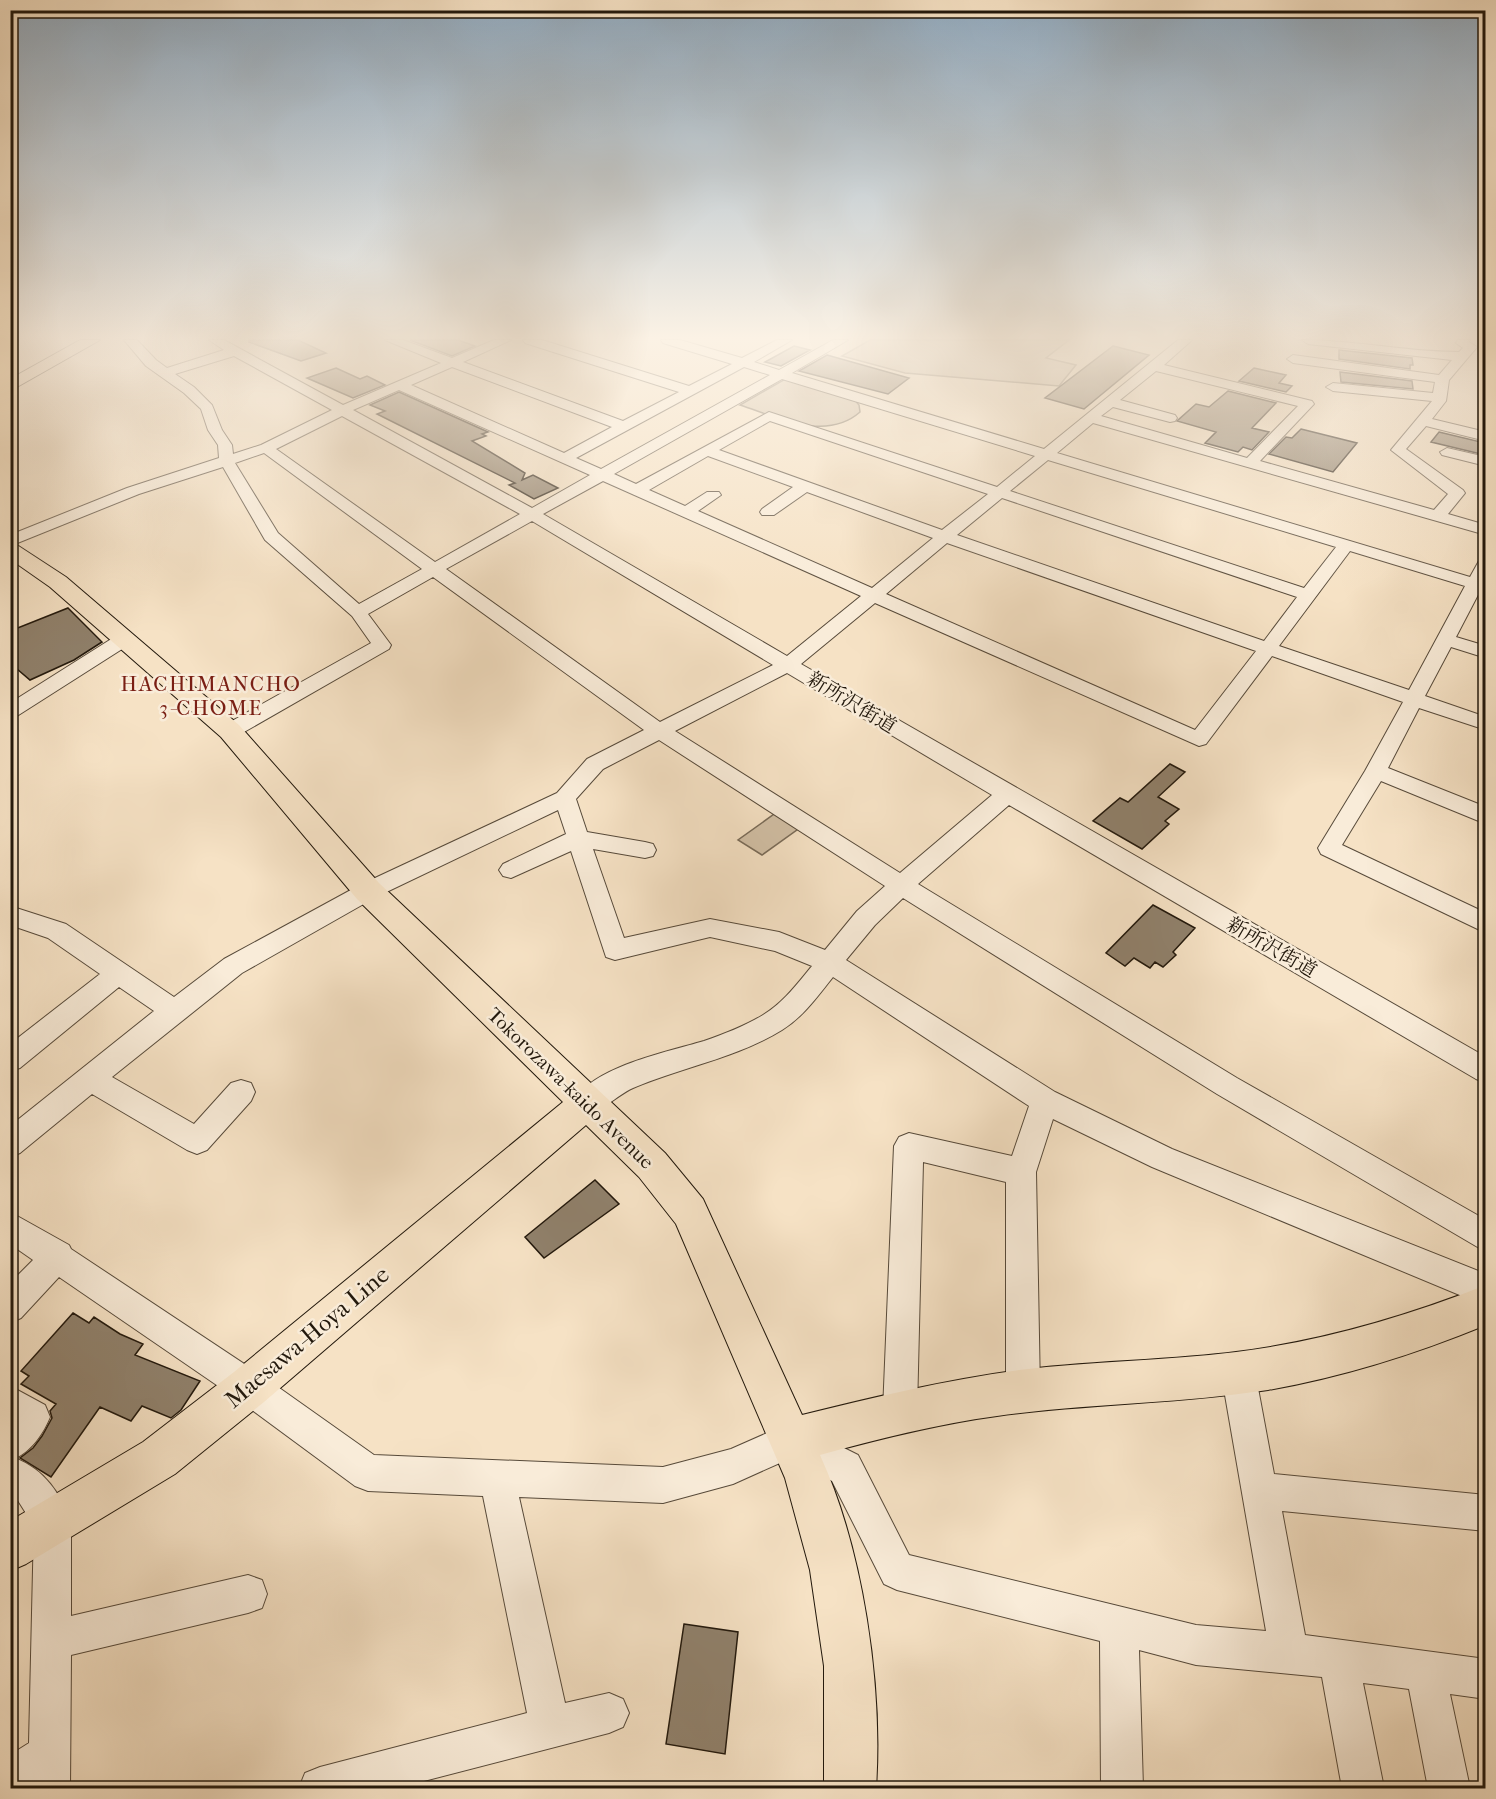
<svg xmlns="http://www.w3.org/2000/svg" width="1496" height="1799" viewBox="0 0 1496 1799" font-family="'IM FELL French Canon','Noto Serif JP',serif">
  <style>
    .green { fill: #d2c0a6; stroke: #7a6c59; stroke-width: 1.5 }
    .building { fill: #90816c; stroke: #22180c; stroke-width: 1.5 }
    .lines { fill: none; stroke-linecap: round; stroke-linejoin: round }
    .minor-casing { stroke: #574a3a; stroke-width: 2 }
    .major-casing { stroke: #22180c; stroke-width: 2 }
    .minor { fill: #f9ecd9; fill-rule: evenodd }
    .major { fill: #f6e2c5; fill-rule: evenodd }
    .labels { text-anchor: middle; stroke-width: 5; stroke-linejoin: round; paint-order: stroke }
    .street-label { font-size: 20px; fill: #22180c; stroke: #f9ecd9 }
    .neighbourhood-label { font-size: 21px; letter-spacing: 1.5px; fill: #7a1f14; stroke: #f9ecd9 }
    .near-street-label { font-size: 24px; fill: #22180c; stroke: #f9ecd9 }
  </style>
  <rect width="100%" height="100%" fill="#f6e2c5"/>
  <filter id="stains"><feTurbulence type="fractalNoise" baseFrequency=".00333" numOctaves="4"/><feColorMatrix values="0 0 0 0 .2 0 0 0 0 .09 0 0 0 0 .02 0 0 0 .5 -.17"/></filter>
  <radialGradient id="worn" r=".72"><stop offset=".6" stop-color="#630" stop-opacity="0"/><stop offset="1" stop-color="#630" stop-opacity=".3"/></radialGradient>
  <path class="green" d="M870,340H1069L1046,358L1076,365L1059,386L905,373L842,356Z
    M787,378L853,398L859,405L860,412C826,442 777,417 740,405Z
    M777,812L801,827L762,855L738,840Z"/>
  <path class="building" d="M249,340H298L326,353L301,361L249,342Z
    M410,340H458L475,346L452,356Z
    M794,346L810,350L781,366L765,362Z
    M1113,346L1149,355L1084,409L1045,398Z
    M1339,350L1412,358L1413,365H1410V369L1339,359Z
    M827,355L909,378L888,394L799,371Z
    M336,368L360,379L367,376L385,385L353,398L307,378Z
    M1254,368L1286,375L1279,383L1292,386L1286,392L1239,381Z
    M1340,372L1412,381L1413,389L1341,382Z
    M1228,391L1276,403L1252,428L1269,432L1252,450L1243,447L1238,452L1205,443L1216,432L1177,421L1196,404L1209,407Z
    M399,392L488,432L482,434L486,436L472,441L525,473L522,480L533,475L558,488L534,499L509,485L515,483L377,414L385,411L370,405Z
    M1301,429L1357,443L1333,472L1269,454L1286,437L1292,438Z
    M1439,432L1485,443V455L1431,442Z
    M68,608L102,642L74,660L30,680L10,663V631Z
    M1170,764L1185,772L1158,797L1179,809L1165,821L1169,824L1142,849L1093,821L1120,798L1128,802Z
    M1153,905L1195,928L1173,952L1176,955L1163,967L1155,962L1150,968L1134,958L1125,966L1106,953Z
    M595,1180L619,1204L544,1258L525,1237Z
    M73,1313L89,1323L94,1317L120,1334L143,1344L135,1355L200,1381L181,1410L171,1418L142,1406L131,1421L100,1407L51,1477L20,1458L33,1448L42,1436L52,1418L50,1411L56,1404L21,1384L29,1376L21,1371Z
    M684,1624L738,1632L725,1754L666,1744Z"/>
  <g class="lines">
    <g class="minor-casing">
      <path id="minor" d="M124,340H137L156,360L167,368L224,350L209,340H224L343,405L441,363L385,340H403L452,358L494,340H511L463,362L623,421L679,392L525,343L523,340H542L689,386L732,364L663,343L661,340H680L742,358L777,340H792L754,362L779,370L833,340H848L792,373L1044,449L1178,340H1192L1164,365L1312,401L1314,404L1260,461L1434,510L1448,494L1391,450L1432,401L1333,391L1326,387L1333,383L1433,393L1435,382L1293,363L1287,359L1293,355L1439,375L1452,360L1308,344L1302,340C1355,340 1407,352 1459,352L1463,348L1456,343L1458,340H1470L1469,342L1477,347L1449,380L1446,401L1432,419L1486,432V441L1426,426L1406,449L1463,490L1465,493L1448,514L1486,525V535L1093,423L1057,453L1470,577L1480,559L1486,558V592L1480,591L1456,637L1486,646V658L1451,647L1425,696L1486,717V730L1419,708L1388,768L1486,807V824L1381,781L1342,845L1486,913V933L1321,854L1318,848L1365,771L1403,702L1272,656L1206,744L1199,746L875,603L801,664L1486,1057V1083L1476,1079L1009,805L918,884L1237,1078L1486,1220V1252L1217,1094L903,898L875,925L846,960L1055,1092L1172,1149L1486,1274V1306L1152,1167L1053,1119L1036,1172L1040,1391L1035,1403L1023,1408L1011,1403L1006,1391V1182L923,1162L917,1411L912,1423L900,1428L888,1423L883,1411L894,1146L899,1137L909,1133L1012,1156L1029,1106L833,977C817,997 804,1016 782,1030C737,1058 682,1067 633,1088C613,1097 597,1119 577,1112L573,1103C590,1067 668,1052 704,1041C724,1034 745,1026 763,1015C784,1002 797,984 812,966L775,951L710,937L615,960L606,957L571,851L511,878L503,876L499,870L503,864L566,834L558,810L376,897L242,973L112,1077L194,1124L231,1083L241,1080L251,1083L255,1092L251,1101L207,1150L197,1154L187,1150L92,1094L20,1153L10,1157V1126L154,1011L119,987L20,1068L10,1071V1044L100,974L48,938L10,925V906L66,924L174,997L224,959L360,885L557,793L587,759L644,730L433,577L368,614L391,645L389,649L237,736L230,738L223,736L220,731L223,726L371,643L352,616L265,540L223,467L139,494L10,546V535L127,488L219,458L218,445L208,430L201,409L184,393L146,366ZM234,356L332,410L261,445L233,454L232,445L222,430L212,405L194,387L175,374ZM452,367L612,427L564,453L411,385ZM744,367L770,375L601,469L576,458ZM1156,371L1298,406L1247,458L1101,416L1113,407L1170,422L1175,421L1177,418L1175,415L1120,400ZM782,379L1035,456L997,487L769,412L636,484L614,474ZM399,390L590,475L532,508L353,410ZM342,416L520,514L435,562L276,449ZM770,421L988,494L942,530L719,450ZM264,453L422,569L359,604L278,533L235,463ZM708,456L793,487L762,509L760,512L762,515H774L807,492L933,538L872,588L698,511L721,495L719,492H707L685,506L649,490ZM1048,460L1336,547L1304,588L1010,491ZM603,481L861,596L787,656L543,514ZM1002,498L1297,597L1264,641L957,535ZM532,521L773,665L660,722L446,569ZM947,543L1256,651L1195,730L886,594ZM1350,551L1465,586L1409,690L1279,646ZM787,673L992,795L900,873L675,731ZM659,740L885,886L857,911L825,950L779,932L710,919L624,938L593,849L645,858L653,856L656,850L653,844L645,842L587,832L576,799L603,769Z
        M1447,448L1486,457V466L1442,455L1440,452Z
        M123,634L130,636L132,640L130,644L17,716L10,718V703L116,636Z
        M10,1212L69,1245L71,1249L261,1375L374,1455L663,1467L731,1449L792,1422L858,1455L909,1555L1196,1625L1266,1631L1221,1372L1226,1360L1238,1355L1250,1360L1255,1372L1274,1474L1486,1495V1531L1282,1511L1305,1635L1486,1659V1699L1450,1694L1470,1788H1428L1409,1689L1363,1683L1384,1788H1342L1322,1677L1196,1665L1139,1650L1143,1788H1101L1100,1641L897,1590L884,1584L832,1481L791,1458L733,1484L663,1503L519,1497L565,1703L609,1693L623,1699L629,1713L623,1727L609,1733L397,1788H299L305,1773L320,1767L527,1713L483,1496L368,1491L355,1486L237,1399L59,1277L21,1318L10,1323V1283L33,1260L10,1244Z
        M10,1386L45,1405L50,1417C44,1432 31,1452 15,1458C45,1470 60,1493 71,1522V1616L248,1575L262,1580L267,1594L262,1608L248,1613L71,1655L70,1788H10V1755L29,1743L34,1526L17,1499L10,1495Z"/>
    </g>
    <g class="major-casing">
      <path id="major" d="M80,340H100L10,391V379Z
        M10,543L17,545L66,577L239,725L379,883L665,1153L703,1199L802,1415C874,1397 946,1380 1019,1370C1092,1361 1164,1361 1236,1352C1323,1341 1405,1317 1486,1285V1325C1415,1354 1343,1377 1268,1390C1179,1404 1087,1403 997,1416C937,1424 878,1439 820,1455C863,1549 883,1685 876,1788H824V1666L810,1570L785,1478L676,1224L639,1177L586,1125L264,1402L175,1474L26,1564L10,1571V1521L143,1442L234,1372L563,1102L357,899L221,737L50,587L10,559Z"/>
    </g>
    <use href="#minor" class="minor"/>
    <use href="#major" class="major"/>
  </g>
  <linearGradient id="sky" x2="0" y2="1"><stop stop-color="#91abc1"/><stop offset="0.57" stop-color="#fbf2e5"/><stop offset="1" stop-color="#fbf2e5" stop-opacity="0"/></linearGradient>
  <rect width="1496" height="592" fill="url(#sky)"/>
  <g class="labels">
    <g class="street-label">
      <text transform="translate(852 702) rotate(31)" y="7">新所沢街道</text>
      <text transform="translate(1272 947) rotate(30)" y="7">新所沢街道</text>
      <text transform="translate(571 1088) rotate(44)" y="7">Tokorozawa-kaido Avenue</text>
    </g>
    <g class="neighbourhood-label">
      <text x="211" y="691">HACHIMANCHO<tspan x="211" dy="24">3-CHOME</tspan></text>
    </g>
    <g class="near-street-label">
      <text transform="translate(307 1337) rotate(-40)" y="8">Maesawa-Hoya Line</text>
    </g>
  </g>
  <rect width="1496" height="1799" fill="none" stroke="#f6e2c5" stroke-width="36"/>
  <rect x="12" y="12" width="1472" height="1775" fill="none" stroke="#22180c" stroke-width="3"/>
  <rect x="18" y="18" width="1460" height="1763" fill="none" stroke="#22180c" stroke-width="1.5"/>
  <rect width="100%" height="100%" filter="url(#stains)"/>
  <rect width="100%" height="100%" fill="url(#worn)"/>
</svg>
